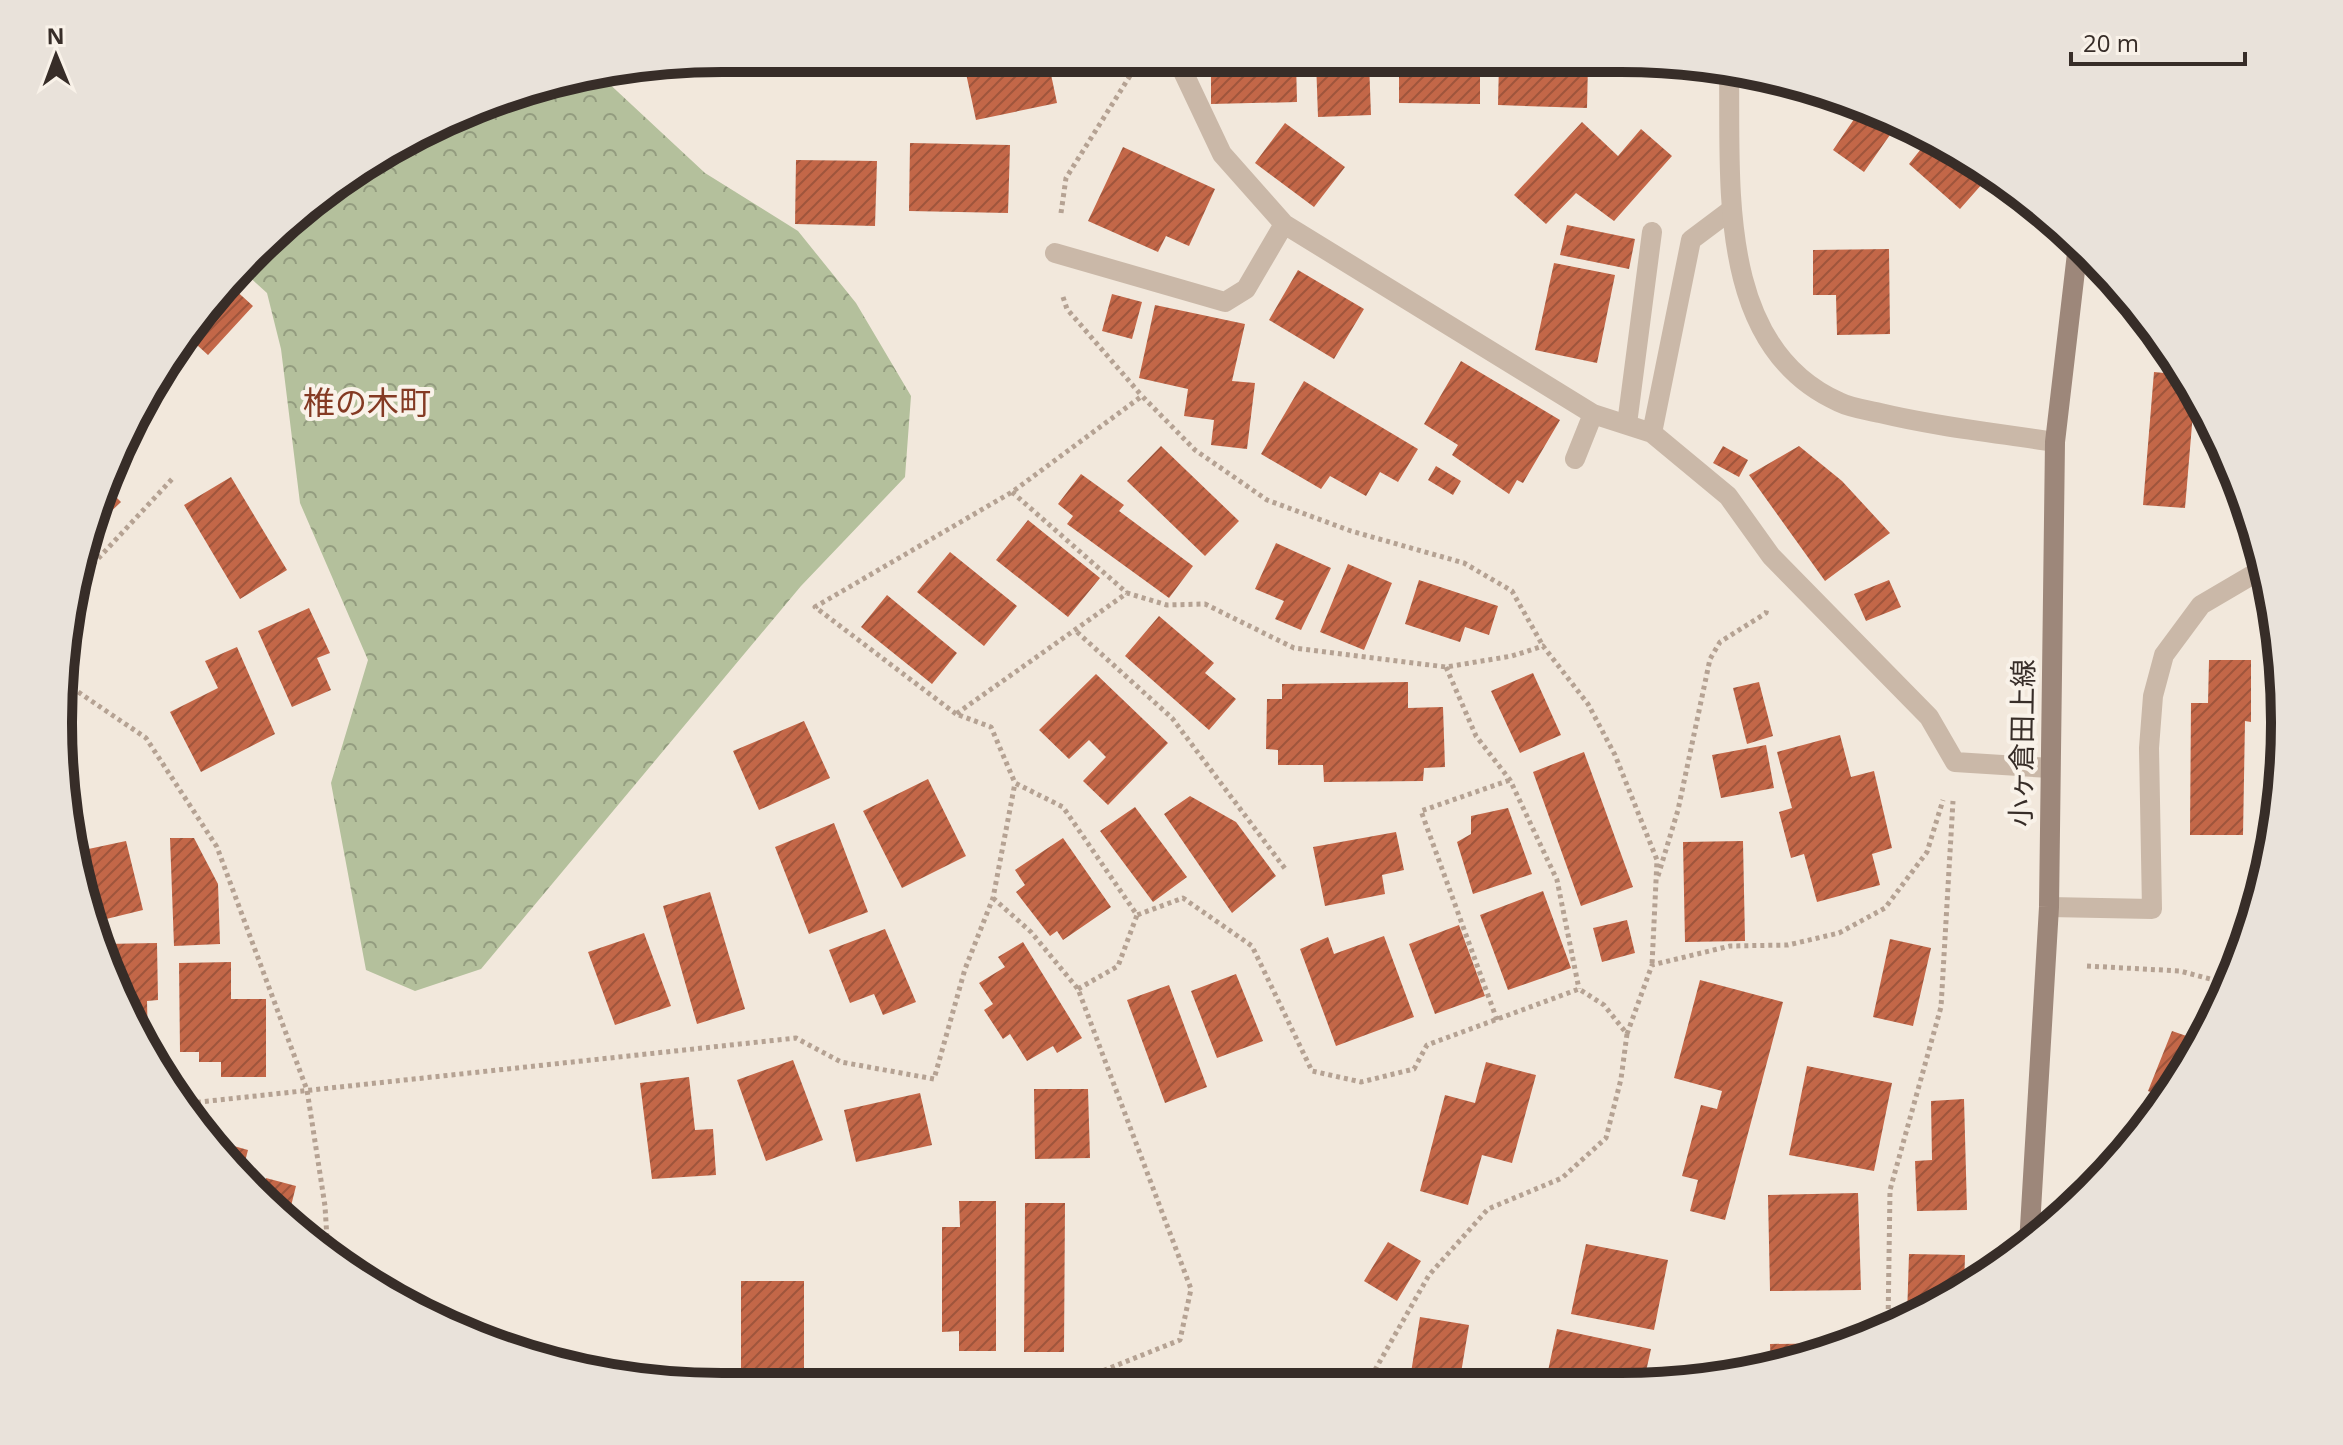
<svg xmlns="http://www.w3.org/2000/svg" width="2343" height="1445" viewBox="0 0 2343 1445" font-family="'Open Sans','Noto Sans JP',sans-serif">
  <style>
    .forest { fill: url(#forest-crowns) }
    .building { fill: url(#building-hatch) }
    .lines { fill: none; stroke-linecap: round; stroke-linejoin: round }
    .path { stroke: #b5a293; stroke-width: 5; stroke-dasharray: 4 4; stroke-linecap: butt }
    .minor { stroke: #cab8a8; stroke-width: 20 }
    .tertiary { stroke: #cab8a8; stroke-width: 20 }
    .secondary { stroke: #9d877a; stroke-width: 20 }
    .labels { text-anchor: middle; stroke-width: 8; stroke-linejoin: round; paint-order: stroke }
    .street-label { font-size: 28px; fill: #372d28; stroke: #f9f2e9 }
    .quarter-label { font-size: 32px; fill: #843a23; stroke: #f9f2e9 }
    .rim { fill: none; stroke: #372d28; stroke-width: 10 }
  </style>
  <defs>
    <pattern id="forest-crowns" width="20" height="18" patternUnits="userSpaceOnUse" patternTransform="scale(2)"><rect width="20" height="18" fill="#b4c09c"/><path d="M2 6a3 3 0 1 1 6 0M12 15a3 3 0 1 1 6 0" fill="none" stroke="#939c7f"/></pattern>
    <pattern id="building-hatch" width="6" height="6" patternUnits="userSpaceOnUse" patternTransform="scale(2)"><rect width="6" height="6" fill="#c36748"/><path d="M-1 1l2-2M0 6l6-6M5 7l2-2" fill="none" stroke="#9f553c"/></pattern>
  </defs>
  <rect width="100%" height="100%" fill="#f2e8dc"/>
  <path class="forest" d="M603,78L705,173L798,231L856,303L911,396L905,477L801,586L481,969L415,991L366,970L331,783L368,660L300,503L281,349L267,293L245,273L318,195L509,93Z"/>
  <path class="building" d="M983,59L1048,60L1057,103L976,120L964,64Z
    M1211,61H1296L1297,102L1211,104Z
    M1316,61L1369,62L1371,115L1318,117Z
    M1399,62H1480V104L1399,103Z
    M1499,62L1588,63L1587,108L1498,105Z
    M1863,106L1899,122L1864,172L1833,150Z
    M1582,122L1618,156L1641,129L1672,156L1614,221L1576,193L1546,224L1514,195Z
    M1285,123L1345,167L1314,207L1255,163Z
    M1928,140L1990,175L1960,209L1909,164Z
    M910,143L1010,145L1008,213L909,211Z
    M1123,147L1215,189L1189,246L1166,236L1158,252L1088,221Z
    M796,160L877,161L875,226L795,224Z
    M1567,225L1635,239L1629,269L1560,255Z
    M1889,249L1890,334L1837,335L1836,295H1813V250Z
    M1554,263L1615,275L1597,363L1535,350Z
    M1298,270L1364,309L1334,359L1269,320Z
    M232,287L253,306L208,355L187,336Z
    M1112,294L1142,302L1132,339L1102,331Z
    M1155,305L1245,324L1232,381L1255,383L1247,449L1211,445L1214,420L1184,416L1188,389L1139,378Z
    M1461,361L1560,420L1523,483L1517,480L1509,494L1452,455L1458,445L1424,424Z
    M2154,372L2185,375L2195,389L2185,508L2143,505Z
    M1304,381L1418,449L1398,482L1380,472L1366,496L1330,476L1321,489L1261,454Z
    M1161,446L1239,521L1205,556L1127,481Z
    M1723,446L1748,460L1739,477L1713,463Z
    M1799,446L1842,481L1890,533L1825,581L1749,475Z
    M1436,466L1461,481L1453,495L1428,480Z
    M1081,474L1124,505L1119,511L1193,566L1169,598L1067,524L1073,516L1058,504Z
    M231,477L287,570L240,599L184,505Z
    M105,486L121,502L89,532L93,509Z
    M1028,520L1100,578L1068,617L996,560Z
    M1276,543L1331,568L1301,630L1275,619L1284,601L1255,589Z
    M950,552L1017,606L984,646L917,592Z
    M1348,564L1392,583L1364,650L1320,632Z
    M1419,580L1498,606L1489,635L1465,627L1460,642L1405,624Z
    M1889,580L1901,607L1866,621L1854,594Z
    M887,595L957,653L932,684L861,627Z
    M309,608L330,653L317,658L331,690L292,707L258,631Z
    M1159,616L1214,663L1205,673L1236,699L1209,730L1125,656Z
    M237,647L275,734L201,772L170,712L218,688L205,661Z
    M2209,660H2251V722L2245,721L2243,835H2190L2191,703H2208Z
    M1533,673L1561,735L1520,753L1491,691Z
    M1096,674L1168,743L1108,805L1083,781L1106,757L1089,740L1069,759L1039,730Z
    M1408,682V708L1443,707L1445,767L1424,768L1423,781L1324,782L1323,765H1278V750L1266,749L1267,699H1282V684Z
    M1759,682L1773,736L1747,744L1733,688Z
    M804,721L830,778L759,810L733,751Z
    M1840,735L1851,777L1874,771L1892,848L1872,854L1880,885L1817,902L1804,854L1791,858L1779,812L1792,808L1777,752Z
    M1766,745L1774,788L1721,798L1712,755Z
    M1584,752L1633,887L1581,906L1533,772Z
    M928,779L966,856L902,888L863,811Z
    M1190,796L1236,822L1276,876L1232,913L1164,814Z
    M1135,807L1187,877L1153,902L1100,831Z
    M1508,808L1532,874L1473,894L1457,842L1471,834V816Z
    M834,823L868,912L809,934L775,847Z
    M1396,832L1404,870L1382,875L1385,894L1325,906L1313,847Z
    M170,838H194L218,884L220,944L174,946Z
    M1063,838L1111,907L1063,940L1057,931L1050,936L1016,892L1025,885L1015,870Z
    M126,841L143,910L94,922L79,851Z
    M1743,841L1745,941L1685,942L1683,842Z
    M1543,891L1571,968L1508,990L1480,915Z
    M710,892L745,1009L697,1024L663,906Z
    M1627,920L1635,953L1602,962L1593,928Z
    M1459,925L1485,996L1435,1014L1409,944Z
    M885,929L916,1002L883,1015L874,994L850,1003L829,950Z
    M644,933L671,1006L615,1025L588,952Z
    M1384,936L1414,1017L1336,1046L1300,949L1328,937L1334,954Z
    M1890,939L1931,948L1913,1026L1873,1017Z
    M1023,942L1082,1038L1057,1053L1053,1046L1027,1061L1010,1034L1003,1039L984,1010L993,1004L979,983L1005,967L998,957Z
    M157,943L158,1000L147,1001L148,1046L104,958V944Z
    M231,962V999H266V1077H221V1062H199V1052H180L179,963Z
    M1236,974L1263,1041L1217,1058L1191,991Z
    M1700,980L1783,1002L1725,1220L1690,1211L1698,1180L1682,1176L1701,1105L1717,1109L1722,1091L1674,1078Z
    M1169,985L1207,1087L1165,1103L1127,1000Z
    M2172,1031L2201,1041L2166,1098L2148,1091Z
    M793,1060L823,1140L766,1161L737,1080Z
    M1486,1062L1536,1075L1512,1163L1482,1155L1468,1205L1420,1191L1445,1095L1475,1103Z
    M1807,1066L1892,1083L1874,1171L1789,1155Z
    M689,1077L695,1130L713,1129L716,1175L652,1179L640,1083Z
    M1034,1089H1088L1090,1158L1035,1159Z
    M920,1093L932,1145L856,1162L844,1110Z
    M1964,1099L1967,1210L1917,1211L1915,1161L1932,1160L1931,1101Z
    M216,1141L248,1150L243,1169Z
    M266,1178L296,1186L288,1218L263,1191Z
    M1858,1193L1861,1290L1770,1291L1768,1195Z
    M959,1201H996V1351H959V1331L942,1332V1227H960Z
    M1025,1203H1065L1064,1352H1024Z
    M1388,1242L1421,1261L1397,1301L1364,1281Z
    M1586,1244L1668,1260L1654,1330L1571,1314Z
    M1909,1254L1965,1255L1964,1290L1907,1317Z
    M741,1281H804V1382H741Z
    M1420,1317L1469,1325L1459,1385H1409Z
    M1557,1329L1651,1349L1643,1385H1545Z
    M1844,1343L1793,1364L1771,1368L1770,1344Z"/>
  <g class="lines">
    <path class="path" d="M1061,213L1066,178L1133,71L1140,67
      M1063,297L1067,309L1142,396
      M1012,492L1127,593
      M82,576L173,478
      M1077,632L1172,718L1286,870
      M1446,667L1476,736L1510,780L1557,880L1579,989
      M65,683L146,738L217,847L307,1090L325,1206L328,1255
      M956,714L815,607L1012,492L1142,396L1195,450L1267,500L1351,531L1464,563L1512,591L1543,646
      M1658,876L1678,810L1710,659L1720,642L1766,613L1767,608
      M993,898L1031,932L1078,989L1191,1289L1180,1340L1072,1383
      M2087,966L2180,971L2229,984
      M1078,989L1118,966L1137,915
      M1497,1020L1421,811L1510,780
      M1627,1034L1652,965L1730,946L1788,945L1839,933L1885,908L1927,852L1943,800
      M181,1104L796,1038L841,1062L934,1079L965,969L993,898L1015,783
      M1888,1325L1890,1190L1941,1007L1953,801
      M1367,1384L1429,1275L1488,1209L1562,1178L1606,1138L1621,1079L1627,1034L1604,1005L1579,989L1427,1045L1414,1069L1361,1082L1312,1071L1252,946L1183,898L1137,915L1063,807L1015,783L991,727L956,714L1127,593L1167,605L1205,604L1294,648L1446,667L1512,656L1543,646L1588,704L1615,755L1657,860L1652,965"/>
    <path class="minor" d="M1178,61L1222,154L1284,224L1593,414L1652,433L1728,496L1771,556L1929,717L1955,762L2050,768
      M1055,253L1225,302L1246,289L1284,224
      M1627,424L1652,232
      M1652,433L1691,240L1731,210
      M1575,459L1593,414
      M2049,907L2152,909L2149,748L2153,696L2164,655L2201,605L2264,568"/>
    <path class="tertiary" d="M1729,69C1731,182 1715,347 1839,402C1851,408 1867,410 1880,413C1938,427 1997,433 2055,442"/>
    <path class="secondary" d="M2029,1244L2049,907L2055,442L2078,245"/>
  </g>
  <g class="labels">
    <g class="street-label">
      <text transform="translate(2022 743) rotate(-89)" y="10">小ヶ倉田上線</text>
    </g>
    <g class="quarter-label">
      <text x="367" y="414">椎の木町</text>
    </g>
  </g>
  <path d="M0 0H2343V1445H0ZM722 72H1621A650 650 0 0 1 2271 722V723A650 650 0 0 1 1621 1373H722A650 650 0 0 1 72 723V722A650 650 0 0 1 722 72Z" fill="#e9e2da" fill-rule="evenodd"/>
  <path class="rim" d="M722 72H1621A650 650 0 0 1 2271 722V723A650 650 0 0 1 1621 1373H722A650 650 0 0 1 72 723V722A650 650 0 0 1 722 72Z"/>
  <g transform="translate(56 56) rotate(359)" stroke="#f9f2e9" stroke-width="6" paint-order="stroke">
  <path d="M0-6L14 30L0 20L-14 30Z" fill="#372d28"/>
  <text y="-12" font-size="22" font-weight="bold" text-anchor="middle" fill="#372d28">N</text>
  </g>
  <path d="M2071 52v12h174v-12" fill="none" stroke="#372d28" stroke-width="4"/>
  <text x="2083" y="52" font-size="24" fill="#372d28" stroke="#f9f2e9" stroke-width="6" paint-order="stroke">20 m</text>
</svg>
